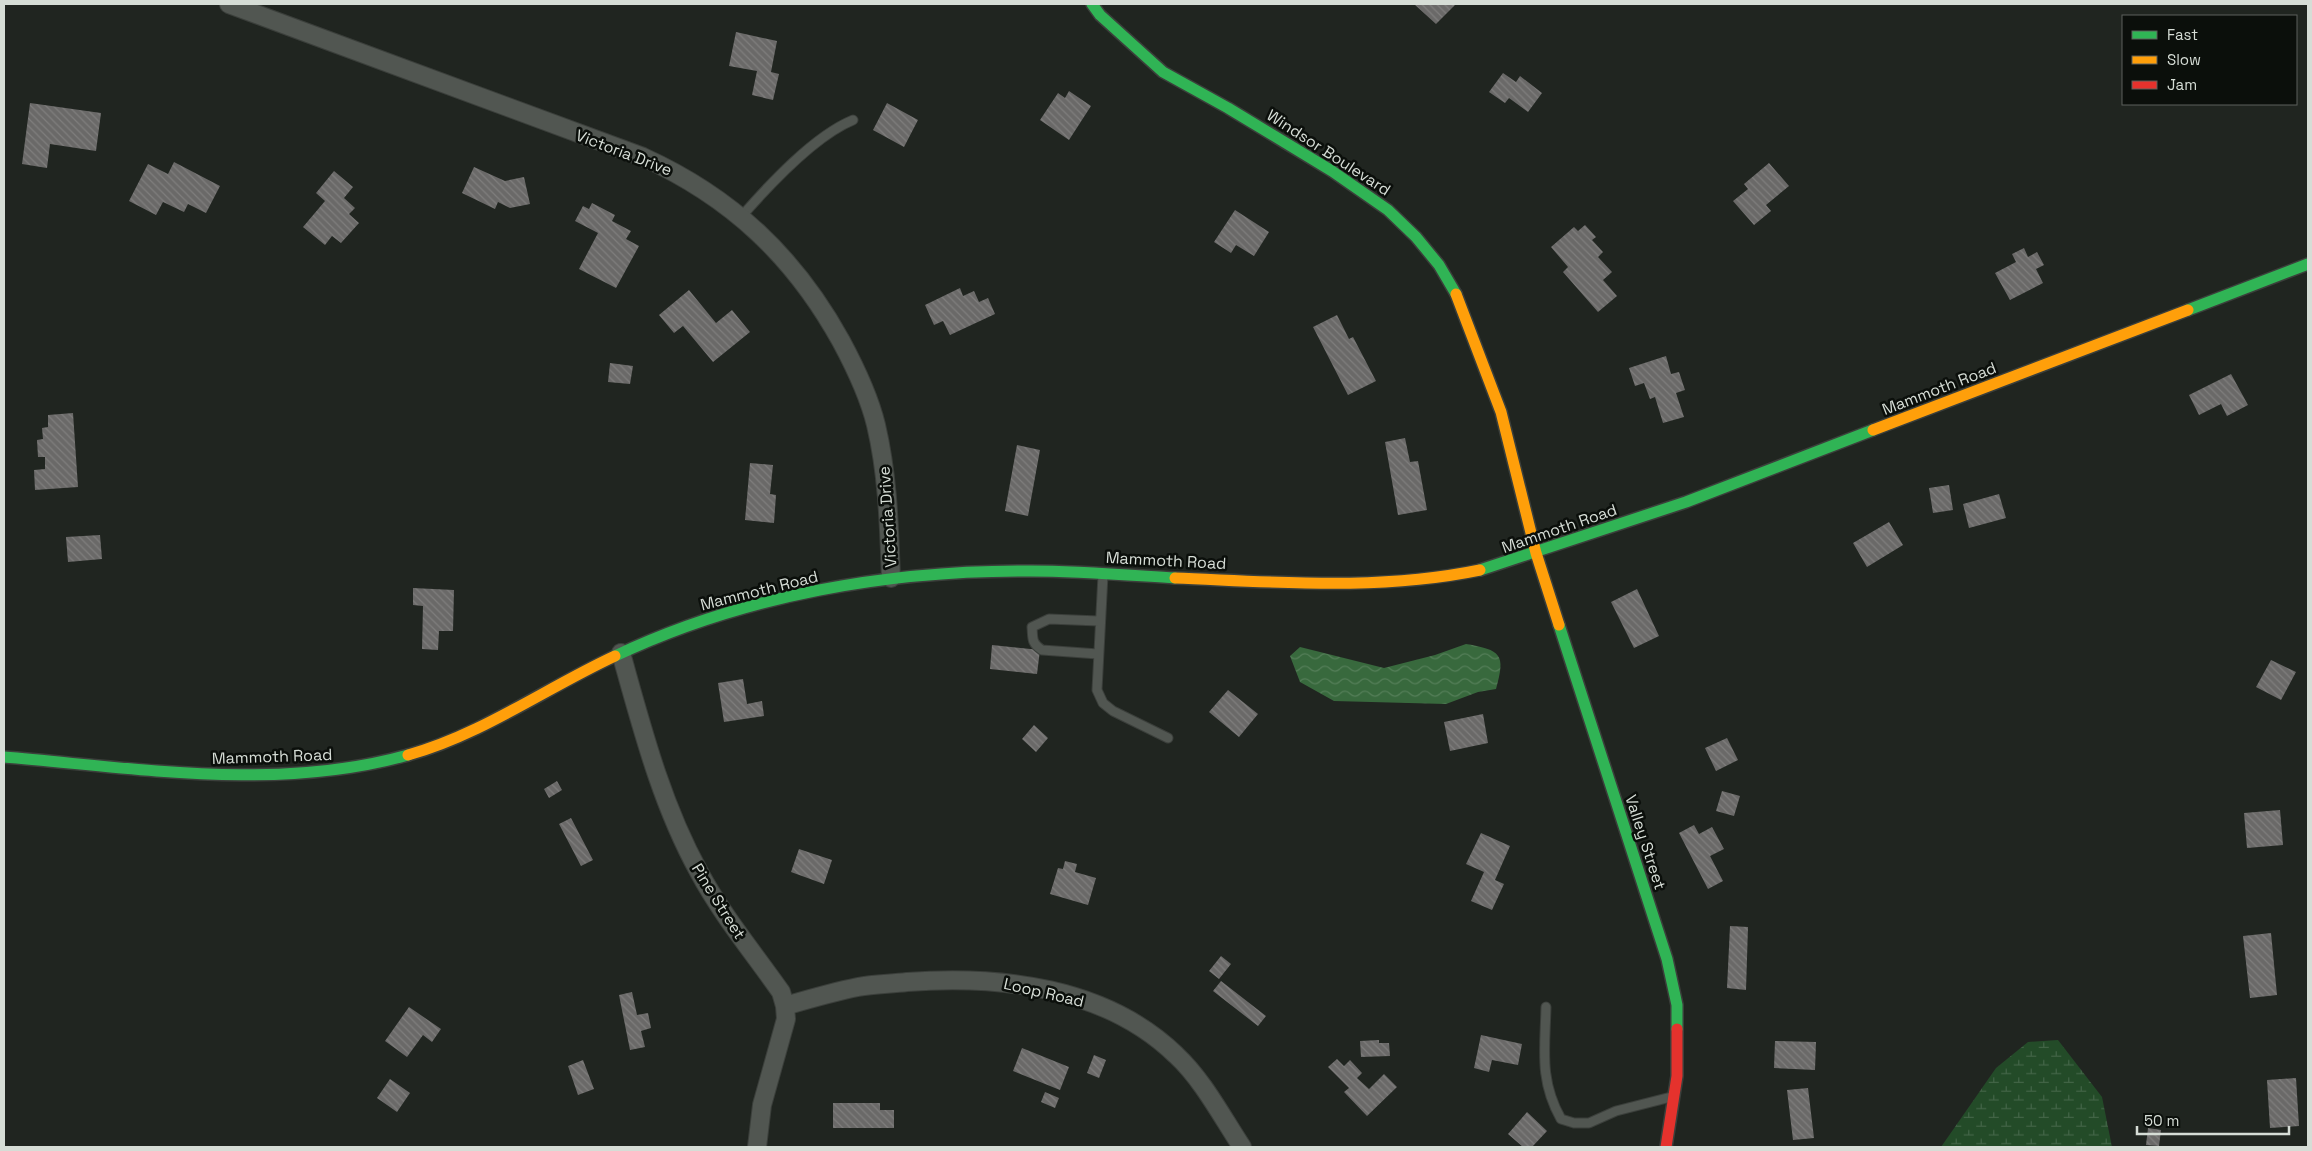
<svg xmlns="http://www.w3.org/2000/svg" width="2312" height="1151" viewBox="0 0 2312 1151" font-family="'Space Grotesk',sans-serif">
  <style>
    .wetland { fill: url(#wetland-marsh) }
    .water { fill: url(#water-waves) }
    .building { fill: url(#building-back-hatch) }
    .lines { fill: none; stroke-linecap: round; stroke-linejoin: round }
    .lane-casing { stroke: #3b3f3b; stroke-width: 11 }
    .street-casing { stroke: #3b3f3b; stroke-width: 20 }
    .fast-casing { stroke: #3b3f3b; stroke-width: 14 }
    .slow-casing { stroke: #3b3f3b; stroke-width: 14 }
    .jam-casing { stroke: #3b3f3b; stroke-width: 14 }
    .lane { stroke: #515651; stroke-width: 9 }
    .street { stroke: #515651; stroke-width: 18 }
    .fast { stroke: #30b455; stroke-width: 11 }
    .slow { stroke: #ff9f0a; stroke-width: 11 }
    .jam { stroke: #e5322d; stroke-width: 11 }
    .labels { text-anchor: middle; stroke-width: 5; stroke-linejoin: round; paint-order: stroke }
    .street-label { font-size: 16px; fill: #d6ddd6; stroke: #0b0f0b }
  </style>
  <defs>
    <pattern id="wetland-marsh" width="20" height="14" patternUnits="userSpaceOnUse" patternTransform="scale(1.25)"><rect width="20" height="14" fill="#234b28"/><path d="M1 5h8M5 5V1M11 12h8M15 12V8" fill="none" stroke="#426446"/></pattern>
    <pattern id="water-waves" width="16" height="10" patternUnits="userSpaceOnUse" patternTransform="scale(1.25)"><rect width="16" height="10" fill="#38693d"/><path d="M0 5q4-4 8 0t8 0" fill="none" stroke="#547e58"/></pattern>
    <pattern id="building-back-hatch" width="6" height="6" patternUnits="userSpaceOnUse" patternTransform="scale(1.25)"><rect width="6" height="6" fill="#6a6968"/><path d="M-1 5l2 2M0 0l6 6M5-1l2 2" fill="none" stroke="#7f7e7d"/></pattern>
  </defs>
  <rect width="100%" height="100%" fill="#202520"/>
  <path class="wetland" d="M2058,1040L2102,1097L2112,1147H1941L1996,1068L2028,1042Z"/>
  <path class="water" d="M1466,644C1501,650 1506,654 1496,689L1478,692L1446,704L1334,701L1300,682L1290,656L1300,647L1384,668L1435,655Z"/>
  <path class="building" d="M1414,4H1456L1436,24Z
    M736,32L777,41L771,72L779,74L773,100L752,95L757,71L729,66Z
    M1503,73L1516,82L1520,76L1542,93L1528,112L1509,98L1505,103L1489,92Z
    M1069,91L1091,106L1069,140L1040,120L1058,93L1065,98Z
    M30,103L101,113L96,151L50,144L47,168L22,164Z
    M887,103L918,120L904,147L873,130Z
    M174,162L220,186L206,213L188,204L184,212L163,202L156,215L129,201L148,164L168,174Z
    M1769,163L1789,186L1766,205L1771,211L1754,225L1733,201L1748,189L1744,184Z
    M474,167L505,181L524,177L530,204L510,208L498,202L495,209L462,193Z
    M334,171L353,187L344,198L355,208L349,214L359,223L341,243L332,236L325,245L303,227L325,201L316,193Z
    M592,203L615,215L612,221L631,231L626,239L639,246L616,288L579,269L598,233L575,221L583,206L589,209Z
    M1235,210L1269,232L1254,256L1236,245L1231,253L1214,242Z
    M1585,225L1596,237L1592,240L1603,252L1598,257L1612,272L1603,280L1617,296L1598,312L1563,272L1568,267L1551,247L1574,227L1578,231Z
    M2024,248L2028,257L2037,252L2044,265L2036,269L2043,283L2010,300L1995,273L2016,262L2012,254Z
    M960,288L963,296L974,291L979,302L988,298L995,314L950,335L943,321L934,325L925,305Z
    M689,290L716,323L732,310L750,332L713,362L683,326L674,333L659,315Z
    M1337,315L1349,339L1353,337L1376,381L1348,395L1313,327Z
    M1666,356L1671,374L1679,372L1685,390L1676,393L1684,417L1663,423L1655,397L1650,399L1644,383L1635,386L1629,368Z
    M610,363L633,366L630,384L608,382Z
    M2231,374L2248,405L2227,416L2221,404L2199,415L2189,395Z
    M73,413L78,487L35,490L34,470L45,469V457H38L37,440L43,439L42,428L48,427V415Z
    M1405,438L1410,462L1418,461L1427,510L1398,515L1385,442Z
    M1017,445L1040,450L1028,516L1005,511Z
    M750,463L773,465L770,494L776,495L774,523L745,520Z
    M1949,485L1953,510L1933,513L1929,488Z
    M1999,494L2006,518L1969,528L1963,504Z
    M1889,522L1903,545L1867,567L1853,543Z
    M100,535L102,559L68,562L66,537Z
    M413,588L454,590L453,631H439L438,650L422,649L423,606L413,605Z
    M1637,589L1659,636L1634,648L1611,602Z
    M992,645L1040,650L1037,674L990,669Z
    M2271,660L2296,672L2281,700L2256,687Z
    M743,679L747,704L762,701L764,716L724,722L718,683Z
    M1228,690L1258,714L1239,737L1209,712Z
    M1483,714L1488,743L1450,751L1444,722Z
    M1034,725L1048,738L1036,752L1022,739Z
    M1727,738L1738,760L1716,771L1705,748Z
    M557,781L562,790L549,798L544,789Z
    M1722,791L1740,796L1734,816L1716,811Z
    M2280,810L2283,845L2247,848L2244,813Z
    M571,818L593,860L581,866L559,824Z
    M1694,825L1699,834L1712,827L1724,849L1710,856L1723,881L1708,889L1679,833Z
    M1481,833L1510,846L1495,880L1504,884L1492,910L1471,901L1484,872L1466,864Z
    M799,849L832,860L824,884L791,872Z
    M1065,861L1077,864L1075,872L1096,878L1088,905L1050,894L1058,868L1063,869Z
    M1730,926L1748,927L1746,990L1727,988Z
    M2271,933L2277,995L2250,998L2243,936Z
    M1221,956L1231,964L1219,979L1209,971Z
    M1221,981L1266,1016L1258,1026L1213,991Z
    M632,992L637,1015L648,1013L651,1028L641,1031L645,1047L630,1050L619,995Z
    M409,1007L441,1029L432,1042L423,1035L407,1057L385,1041Z
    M1481,1035L1522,1044L1518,1065L1492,1060L1489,1072L1474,1068Z
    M1379,1040V1043H1389L1390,1056L1361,1057L1360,1041Z
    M1775,1041L1816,1042L1815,1070L1774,1068Z
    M1022,1048L1069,1067L1060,1090L1013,1071Z
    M1094,1055L1106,1060L1099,1078L1087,1073Z
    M1337,1059L1344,1066L1350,1060L1362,1073L1357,1078L1369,1089L1384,1074L1397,1087L1367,1116L1344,1092L1349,1088L1328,1067Z
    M583,1060L594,1089L578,1095L568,1066Z
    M2296,1078L2299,1126L2270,1128L2267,1080Z
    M390,1079L410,1093L397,1112L377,1098Z
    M1808,1088L1814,1138L1793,1140L1787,1090Z
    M1045,1092L1059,1098L1055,1108L1041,1102Z
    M833,1103H880V1110H894V1128H833Z
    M1527,1112L1547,1131L1532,1147H1523L1508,1134Z
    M2148,1128L2161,1130L2159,1146L2146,1145Z"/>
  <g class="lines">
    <g class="lane-casing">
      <path id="lane" d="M741,217C769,185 814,136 853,120
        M1103,575L1097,690L1103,703L1113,711L1168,738
        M1098,654L1042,650C1031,643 1033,638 1032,627L1049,619L1099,621
        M1546,1007C1545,1049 1539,1080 1561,1119L1574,1123H1589L1616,1111L1671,1097"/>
    </g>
    <g class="street-casing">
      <path id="street" d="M229,4L643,157C731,197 794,256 841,341C855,367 869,396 876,425C888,476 889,526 891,578
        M621,653C642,728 661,803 699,872C722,915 753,952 781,992L785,1006L786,1019L762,1105L757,1147
        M785,1006C809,999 833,992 858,987C874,984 891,984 907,982C1000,975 1106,987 1176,1055C1203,1080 1222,1117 1242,1147"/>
    </g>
    <g class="fast-casing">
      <path id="fast" d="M1092,4L1100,15L1163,72L1228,108L1332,171L1388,210L1416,237L1439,265L1456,294
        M2188,310L2308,264
        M1480,570L1686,502L1873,430
        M1559,625L1667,959L1677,1005V1029
        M615,656C744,595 889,570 1031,571C1079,571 1127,575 1175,578
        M4,757C137,768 277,792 408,755"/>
    </g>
    <g class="slow-casing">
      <path id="slow" d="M1456,294L1501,412L1536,553L1559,625
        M1873,430L2188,310
        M1175,578C1278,582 1378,591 1480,570
        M408,755C481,735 546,688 615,656"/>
    </g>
    <g class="jam-casing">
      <path id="jam" d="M1666,1147L1677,1076V1029"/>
    </g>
    <use href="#lane" class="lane"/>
    <use href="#street" class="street"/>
    <use href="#fast" class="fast"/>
    <use href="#slow" class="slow"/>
    <use href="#jam" class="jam"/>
  </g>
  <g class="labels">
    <g class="street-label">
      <text transform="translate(624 152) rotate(21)" y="6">Victoria Drive</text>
      <text transform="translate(1329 152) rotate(33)" y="6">Windsor Boulevard</text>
      <text transform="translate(1939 388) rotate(-21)" y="6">Mammoth Road</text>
      <text transform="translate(887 517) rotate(-94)" y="6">Victoria Drive</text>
      <text transform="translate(1559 528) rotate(-19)" y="6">Mammoth Road</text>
      <text transform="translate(1166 560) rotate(3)" y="6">Mammoth Road</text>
      <text transform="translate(759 590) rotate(-14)" y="6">Mammoth Road</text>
      <text transform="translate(272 756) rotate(-2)" y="6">Mammoth Road</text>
      <text transform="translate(1646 842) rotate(72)" y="6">Valley Street</text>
      <text transform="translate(719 901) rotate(58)" y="6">Pine Street</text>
      <text transform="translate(1044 992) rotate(13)" y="6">Loop Road</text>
    </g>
  </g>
  <rect width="2312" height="1151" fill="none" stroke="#d6ddd6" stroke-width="10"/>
  <rect x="2122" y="15" width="175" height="90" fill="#0b0f0b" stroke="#5c615c"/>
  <rect x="2132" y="31" width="25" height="8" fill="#30b455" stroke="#5c615c"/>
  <text x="2167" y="40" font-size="15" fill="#d6ddd6">Fast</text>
  <rect x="2132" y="56" width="25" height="8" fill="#ff9f0a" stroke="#5c615c"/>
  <text x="2167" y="65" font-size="15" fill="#d6ddd6">Slow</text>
  <rect x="2132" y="81" width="25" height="8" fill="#e5322d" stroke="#5c615c"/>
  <text x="2167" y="90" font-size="15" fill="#d6ddd6">Jam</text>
  <path d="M2137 1126v8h152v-8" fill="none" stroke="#d6ddd6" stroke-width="2.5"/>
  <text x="2144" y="1126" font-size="15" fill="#d6ddd6" stroke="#0b0f0b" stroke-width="4" paint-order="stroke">50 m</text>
</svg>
